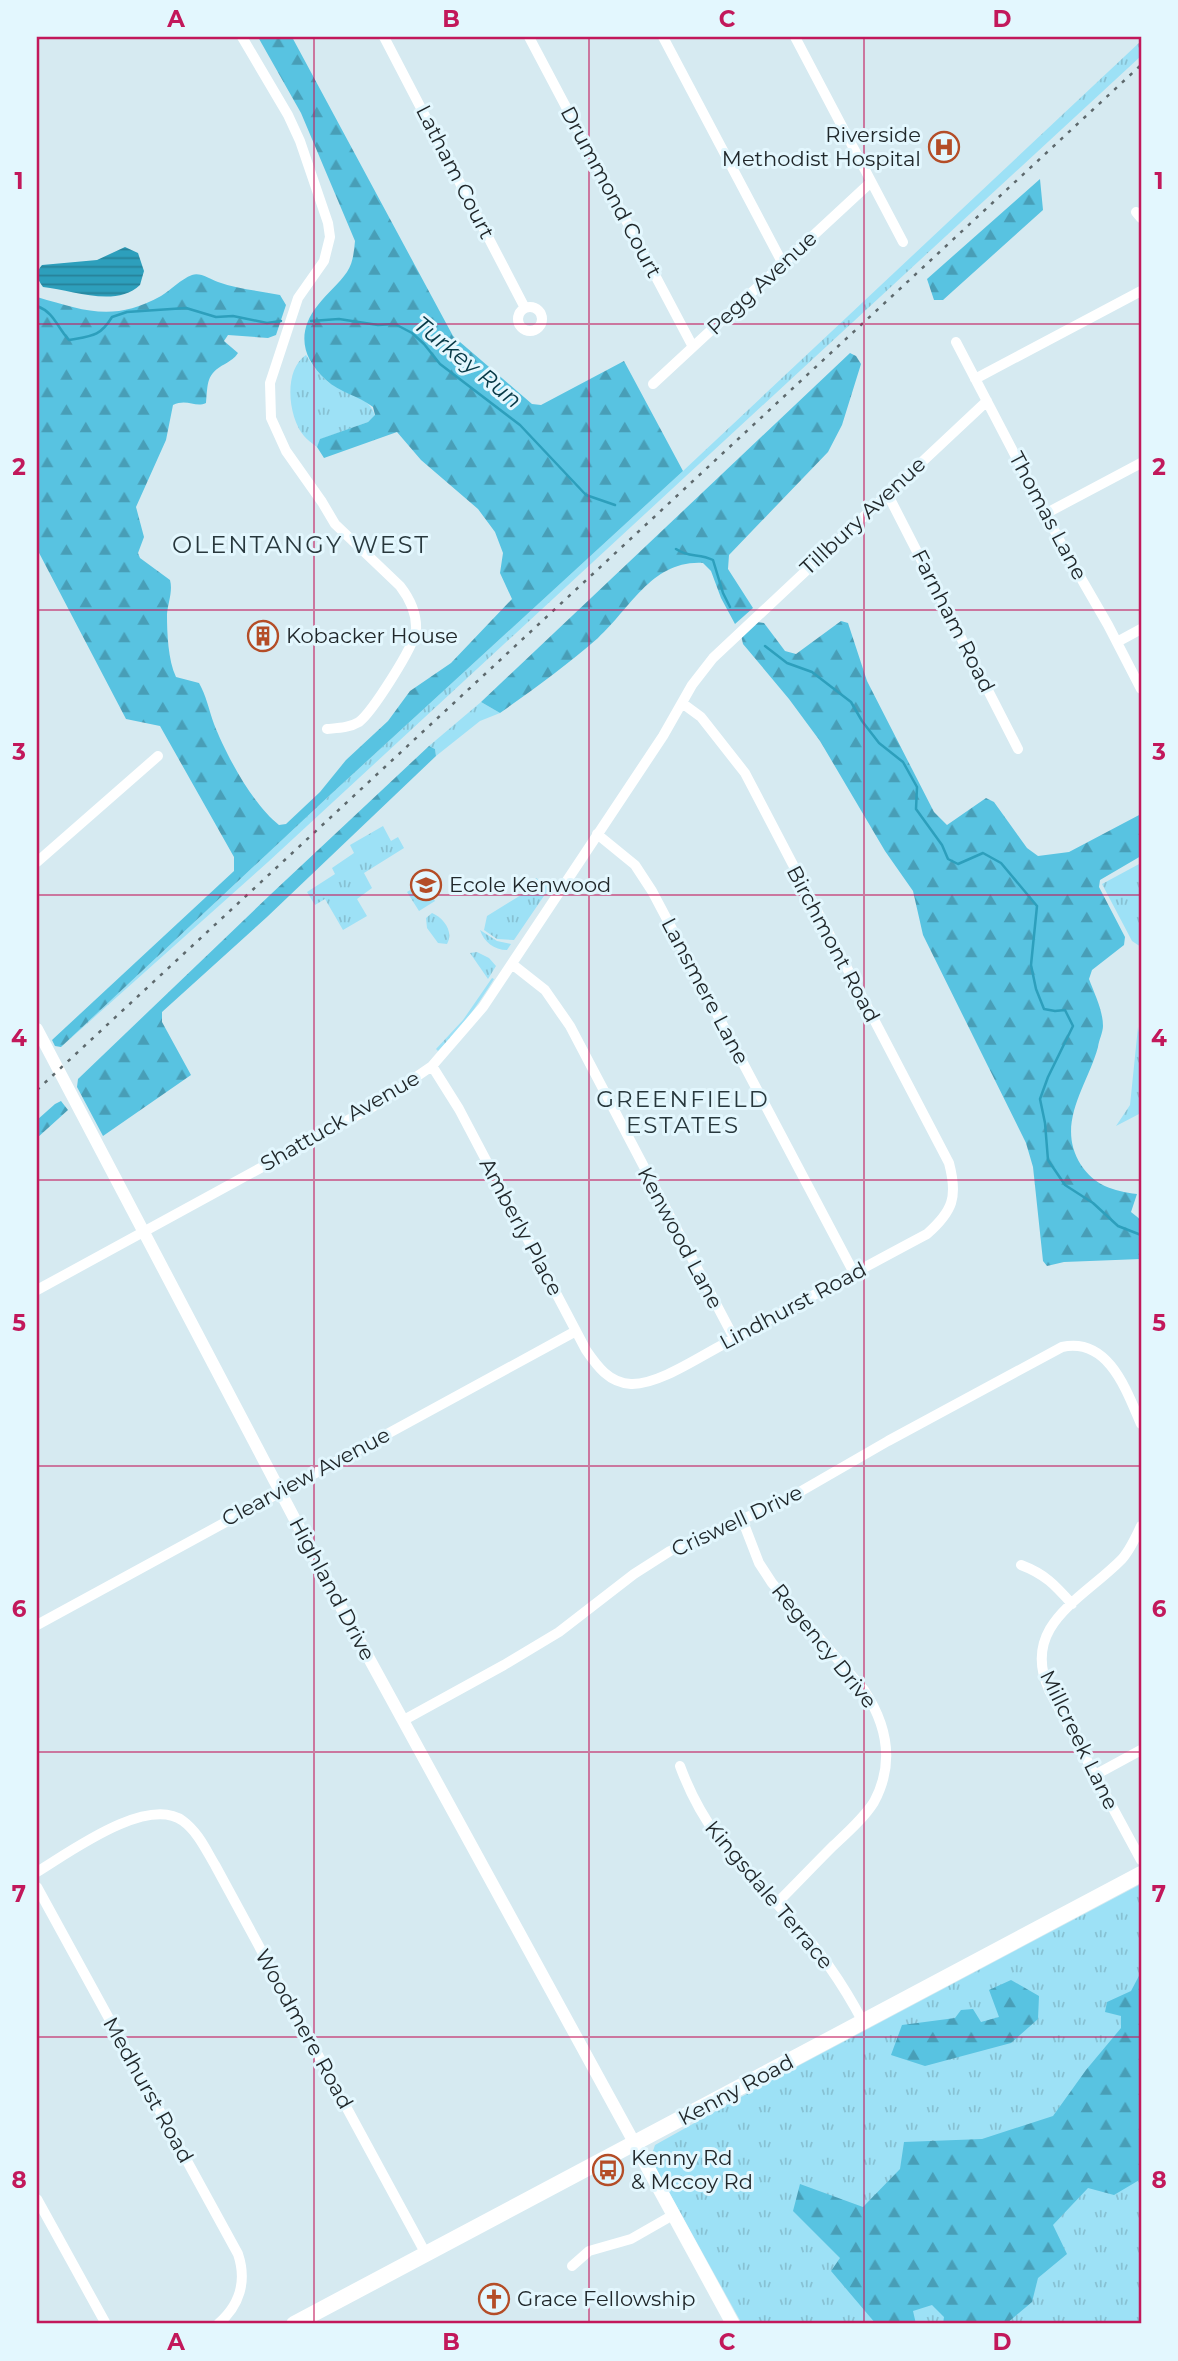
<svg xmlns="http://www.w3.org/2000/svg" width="1178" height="2361" viewBox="0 0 1178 2361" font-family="Montserrat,sans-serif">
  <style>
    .grass { fill: url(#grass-tufts) }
    .forest { fill: url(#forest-firs) }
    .water { fill: url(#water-rules) }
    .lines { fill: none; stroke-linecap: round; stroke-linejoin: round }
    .stream { stroke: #2d9fbc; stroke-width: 2.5 }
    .minor { stroke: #fff; stroke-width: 10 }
    .tertiary { stroke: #fff; stroke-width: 12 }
    .secondary { stroke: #fff; stroke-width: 14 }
    .primary { stroke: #fff; stroke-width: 16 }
    .rail { stroke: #5e696d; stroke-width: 2.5; stroke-dasharray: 3.5 7; stroke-linecap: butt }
    .grid { fill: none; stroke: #c2185b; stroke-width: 2; stroke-opacity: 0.55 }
    .labels { text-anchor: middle; stroke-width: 6; stroke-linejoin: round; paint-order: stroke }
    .poi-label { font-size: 21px; fill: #21282b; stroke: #e3f7fe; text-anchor: start }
    .street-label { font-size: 21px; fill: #21282b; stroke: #e3f7fe }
    .water-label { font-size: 23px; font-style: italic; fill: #063946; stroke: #e3f7fe }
    .neighbourhood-label { font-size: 23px; letter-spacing: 2px; fill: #28383d; stroke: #e3f7fe }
    .quarter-label { font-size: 24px; letter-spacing: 2px; fill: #28383d; stroke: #e3f7fe }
    .neatline { fill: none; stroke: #c2185b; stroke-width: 2.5 }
    .grid-label { font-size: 23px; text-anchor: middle; font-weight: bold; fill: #c2185b }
  </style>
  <defs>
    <pattern id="grass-tufts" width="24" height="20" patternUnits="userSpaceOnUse" patternTransform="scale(1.75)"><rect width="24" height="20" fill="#9de1f6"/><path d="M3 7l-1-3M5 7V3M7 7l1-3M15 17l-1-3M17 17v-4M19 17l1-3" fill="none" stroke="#87c1d3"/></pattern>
    <pattern id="forest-firs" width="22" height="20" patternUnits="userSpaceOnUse" patternTransform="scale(1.75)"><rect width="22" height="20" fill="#58c3e1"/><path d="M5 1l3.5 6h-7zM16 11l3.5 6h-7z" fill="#489eb7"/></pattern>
    <pattern id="water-rules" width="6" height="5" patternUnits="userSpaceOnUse" patternTransform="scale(1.75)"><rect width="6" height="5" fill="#2d9fbc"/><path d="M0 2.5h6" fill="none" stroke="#268299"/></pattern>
  </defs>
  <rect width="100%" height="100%" fill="#d6eaf1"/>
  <path class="grass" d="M1141,41V56L268,862L61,1047L329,796L683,471Z
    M306,355C312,365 319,374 327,381C342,393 370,395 375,416L368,422L321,439L317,447C312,443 307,440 304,436C288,417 283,370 306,355Z
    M481,702L500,713L480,721L436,756L435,749L429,746Z
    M383,826L391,841L398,837L404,848L364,873L372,888L357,899L367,916L343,930L325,899L315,905L307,892L335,874L332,868L354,853L350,845Z
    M1141,863V947L1132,941L1102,884Z
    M536,878L550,887L514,940L497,939L484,930L487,916L526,892Z
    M423,882L435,901L419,911L407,892Z
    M432,913C444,918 454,932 447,944L438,943L427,928L426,918Z
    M480,930L497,941L511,944L507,950C494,950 484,942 480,930Z
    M477,952L489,958L496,966L488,979L470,953Z
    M492,978L494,979C478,1005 460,1030 438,1051L436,1049L463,1020Z
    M1138,1027L1141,1044V1113L1116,1126L1130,1105Z
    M1141,1884V2324H742L654,2165L652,2154L655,2145L768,2082Z"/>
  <path class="forest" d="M258,37H292L453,336L532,404L541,405L624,361L683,471L329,796L61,1047L55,1046L52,1040L234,871V857L160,726L126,719L37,549V297C85,311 114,322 161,296C171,290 181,279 192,275C200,272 210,279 218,282C238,289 260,291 280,295L286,305L276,335L268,338L228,335L224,341L238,353C234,359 231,360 225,364C206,374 208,383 206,403C195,408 187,398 173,405L166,440L136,507L144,537L138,553L140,558L170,580C173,591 168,603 167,614C167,633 168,660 176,677L199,683C206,695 209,710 214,724C226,755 253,805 279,825L286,824L320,792L346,760L388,721L410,691L451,663L512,599L500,573L503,553L495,532L478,509L421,460L397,432L324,458L317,447L320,439L368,422L375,415L373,407C359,396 339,392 326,380C302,358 296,332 318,305C327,293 339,284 347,272C353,263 354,252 355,241L301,113Z
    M1040,179L1043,210L943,300H934L927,279Z
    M850,353L856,356L861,364L842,425L828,452L729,555L728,569L753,608L735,624L721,598L711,571L703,563C652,560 631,608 598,638C567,665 534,689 500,713L481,702Z
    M841,621L848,623L867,681L934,812L947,825L986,798L994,802L1027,848L1038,856L1069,852L1141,814V856L1100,880L1099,887L1125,937L1124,945L1092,970L1089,979C1094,993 1103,1010 1103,1026C1103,1032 1099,1040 1098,1047C1087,1087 1055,1124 1081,1165C1094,1185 1113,1191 1137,1194L1131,1212L1141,1220V1259L1064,1262L1047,1266L1043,1261L1033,1167L1026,1143L923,935L913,891L885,851L820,741L789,699L743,644L741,635L757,622L764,623L785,651L796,654Z
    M429,746L435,749L436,756L267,917L162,1012V1022L191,1075L103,1136L77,1087L78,1079L270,895Z
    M61,1101L68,1110L37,1138V1120L55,1104Z
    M1141,1972V2179L1114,2195L1088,2188L1053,2225L1067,2254L1038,2278L1032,2302L1006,2324H943L944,2317L932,2305L913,2311L916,2324H876L831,2271L840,2258L793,2211L800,2184L863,2207L900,2169L904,2142L982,2139L1053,2116L1086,2070L1121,2028V2016L1105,2012L1107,2002L1131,1991Z
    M1011,1980L1039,1996L1038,2019L1011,2043L925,2066L891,2055L902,2025L955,2018L961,2010L973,2009L981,2022L999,2017L989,1990Z"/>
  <path class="water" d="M125,247L138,253L144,271L140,285C116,308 72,290 43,287C37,279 35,273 42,265L97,260Z"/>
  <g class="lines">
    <path class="stream" d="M37,306C55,313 56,326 69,340C91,336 100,337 112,317L127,312L186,308L216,317L233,316L267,323L281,321
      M311,321L339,319L378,325L395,324L412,333L424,344L440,364L520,425L586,495L615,505
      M676,549C689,558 699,553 713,560L723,593L730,607
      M765,646L787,663L812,672L851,702L862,721L879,743L903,762L917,787L916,809L942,845L948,859L958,864L983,853L1001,863L1037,906L1031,965L1036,989L1044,1009L1055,1011L1065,1010L1073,1026L1048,1077L1040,1099L1045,1123L1048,1160L1065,1185L1093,1203L1118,1226L1141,1235"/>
    <path class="minor" d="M242,37L288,115L300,141L328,223L330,237L324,261L298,298L270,383L271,418L286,451L322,502L335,524L400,586C410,599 417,613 416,630C414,647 372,712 359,722C349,728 338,728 327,729
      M384,37L525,308
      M529,37L693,347
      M663,37L783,264
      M795,37L903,242
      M1136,212L1141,218
      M518 319a12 12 0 1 1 24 0a12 12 0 1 1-24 0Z
      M956,342L1063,547L1108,625L1141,689
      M975,379L1141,291
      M653,384L871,182
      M887,493L1018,749
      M1045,514L1141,463
      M1117,642L1141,629
      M597,834L635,865L652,891L854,1273
      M37,862L158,756
      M512,964L545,990L570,1026L734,1338
      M432,1066L459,1109L586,1350C597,1366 609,1383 631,1384C658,1385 699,1357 724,1344C792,1307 859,1270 927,1234C953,1211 958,1197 949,1163L745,773L701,717L682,703
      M37,1290L374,1106L432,1066L483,1007L663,736L692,685L713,658L987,401
      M742,1519L759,1563L772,1583L864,1690C887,1725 895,1763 874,1802C864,1818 847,1833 833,1846C814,1865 795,1885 776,1904
      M1141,1526C1136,1537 1130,1550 1122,1559C1083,1599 1020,1625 1049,1690L1141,1860
      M1021,1565C1045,1574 1055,1585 1072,1604
      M37,1625L576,1331
      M404,1720L504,1665L559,1632L634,1574L670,1551L784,1501L888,1441L1062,1347C1108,1337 1126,1389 1141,1424
      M680,1766C705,1834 741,1865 789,1917C818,1948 843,1984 863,2022
      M1095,1775L1141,1750
      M37,1872C70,1852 147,1795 183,1821C198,1832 206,1850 215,1865L426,2254
      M37,1887L238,2254C247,2281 240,2305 218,2324
      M37,2199L106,2324
      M572,2266L589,2251L631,2239L673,2215"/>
    <path class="tertiary" d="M37,1029L342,1609L635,2144"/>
    <path class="secondary" d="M635,2144L733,2324"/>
    <path class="primary" d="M294,2324L1141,1874"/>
    <path class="rail" d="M37,1090L1141,65"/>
  </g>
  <path class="grid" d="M314,37V2324M589,37V2324M864,37V2324M37,324H1141M37,610H1141M37,895H1141M37,1180H1141M37,1466H1141M37,1752H1141M37,2037H1141"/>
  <defs>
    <g id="hospital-ring" transform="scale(1.575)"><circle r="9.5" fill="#e3f7fe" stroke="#b44d27" stroke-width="1.5"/><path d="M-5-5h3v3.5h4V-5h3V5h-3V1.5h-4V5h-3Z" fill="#b44d27"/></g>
    <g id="building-ring" transform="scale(1.575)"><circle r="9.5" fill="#e3f7fe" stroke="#b44d27" stroke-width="1.5"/><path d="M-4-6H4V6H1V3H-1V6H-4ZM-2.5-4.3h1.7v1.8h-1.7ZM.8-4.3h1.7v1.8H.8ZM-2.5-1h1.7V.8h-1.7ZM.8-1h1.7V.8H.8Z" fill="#b44d27"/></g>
    <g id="school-ring" transform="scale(1.575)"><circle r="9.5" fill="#e3f7fe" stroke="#b44d27" stroke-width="1.5"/><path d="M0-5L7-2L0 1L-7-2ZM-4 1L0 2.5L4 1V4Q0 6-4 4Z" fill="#b44d27"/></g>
    <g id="bus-ring" transform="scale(1.575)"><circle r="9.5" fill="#e3f7fe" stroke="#b44d27" stroke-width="1.5"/><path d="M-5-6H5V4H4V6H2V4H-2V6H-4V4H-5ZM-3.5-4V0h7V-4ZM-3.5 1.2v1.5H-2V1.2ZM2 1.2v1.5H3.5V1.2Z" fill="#b44d27"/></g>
    <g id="church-ring" transform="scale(1.575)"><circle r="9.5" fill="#e3f7fe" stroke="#b44d27" stroke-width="1.5"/><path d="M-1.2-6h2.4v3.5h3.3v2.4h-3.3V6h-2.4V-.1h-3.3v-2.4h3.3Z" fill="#b44d27"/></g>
  </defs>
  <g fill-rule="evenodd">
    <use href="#hospital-ring" x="944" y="147"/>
    <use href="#building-ring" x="263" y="636"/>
    <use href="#school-ring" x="426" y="885"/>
    <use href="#bus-ring" x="608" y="2170"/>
    <use href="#church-ring" x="494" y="2299"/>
  </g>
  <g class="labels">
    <g class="poi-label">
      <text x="921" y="142" text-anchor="end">Riverside<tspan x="921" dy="24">Methodist Hospital</tspan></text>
      <text x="286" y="643">Kobacker House</text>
      <text x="449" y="892">Ecole Kenwood</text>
      <text x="631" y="2165">Kenny Rd<tspan x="631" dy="24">&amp; Mccoy Rd</tspan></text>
      <text x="517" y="2306">Grace Fellowship</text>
    </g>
    <g class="street-label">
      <text transform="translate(455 172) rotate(63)" y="7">Latham Court</text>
      <text transform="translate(611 192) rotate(62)" y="7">Drummond Court</text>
      <text transform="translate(762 283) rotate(-43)" y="7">Pegg Avenue</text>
      <text transform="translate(863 516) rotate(-43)" y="7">Tillbury Avenue</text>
      <text transform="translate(1048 516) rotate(62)" y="7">Thomas Lane</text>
      <text transform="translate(953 621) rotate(63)" y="7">Farnham Road</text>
      <text transform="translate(833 944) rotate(62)" y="7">Birchmont Road</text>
      <text transform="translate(705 991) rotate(62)" y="7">Lansmere Lane</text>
      <text transform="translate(340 1121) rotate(-30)" y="7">Shattuck Avenue</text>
      <text transform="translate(521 1227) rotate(62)" y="7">Amberly Place</text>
      <text transform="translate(680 1238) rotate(62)" y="7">Kenwood Lane</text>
      <text transform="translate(793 1306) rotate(-28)" y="7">Lindhurst Road</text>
      <text transform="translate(306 1477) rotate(-28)" y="7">Clearview Avenue</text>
      <text transform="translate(737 1521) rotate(-25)" y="7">Criswell Drive</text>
      <text transform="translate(332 1589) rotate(62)" y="7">Highland Drive</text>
      <text transform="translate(824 1646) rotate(51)" y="7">Regency Drive</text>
      <text transform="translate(1079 1740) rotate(64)" y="7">Millcreek Lane</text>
      <text transform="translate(769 1895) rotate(50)" y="7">Kingsdale Terrace</text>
      <text transform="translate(304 2029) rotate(61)" y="7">Woodmere Road</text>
      <text transform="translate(148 2090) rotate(61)" y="7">Medhurst Road</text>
      <text transform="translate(736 2090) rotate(-28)" y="7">Kenny Road</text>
    </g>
    <g class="water-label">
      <text transform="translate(468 362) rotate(39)" y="8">Turkey Run</text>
    </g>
    <g class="neighbourhood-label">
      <text x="683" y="1107">GREENFIELD<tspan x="683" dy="26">ESTATES</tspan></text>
    </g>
    <g class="quarter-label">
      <text x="301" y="553">OLENTANGY WEST</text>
    </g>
  </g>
  <rect width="1178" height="2361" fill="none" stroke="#e3f7fe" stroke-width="77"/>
  <rect x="38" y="38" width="1102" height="2284" class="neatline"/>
  <g class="grid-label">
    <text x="176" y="27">A</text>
    <text x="451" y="27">B</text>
    <text x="727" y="27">C</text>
    <text x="1002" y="27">D</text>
    <text x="19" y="189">1</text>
    <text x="1159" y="189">1</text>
    <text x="19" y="475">2</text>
    <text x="1159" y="475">2</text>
    <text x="19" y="760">3</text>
    <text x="1159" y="760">3</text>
    <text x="19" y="1046">4</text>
    <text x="1159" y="1046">4</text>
    <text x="19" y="1331">5</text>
    <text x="1159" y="1331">5</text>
    <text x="19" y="1617">6</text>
    <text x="1159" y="1617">6</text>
    <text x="19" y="1902">7</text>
    <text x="1159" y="1902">7</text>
    <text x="19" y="2188">8</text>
    <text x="1159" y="2188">8</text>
    <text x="176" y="2350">A</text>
    <text x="451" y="2350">B</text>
    <text x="727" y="2350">C</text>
    <text x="1002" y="2350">D</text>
  </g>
</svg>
